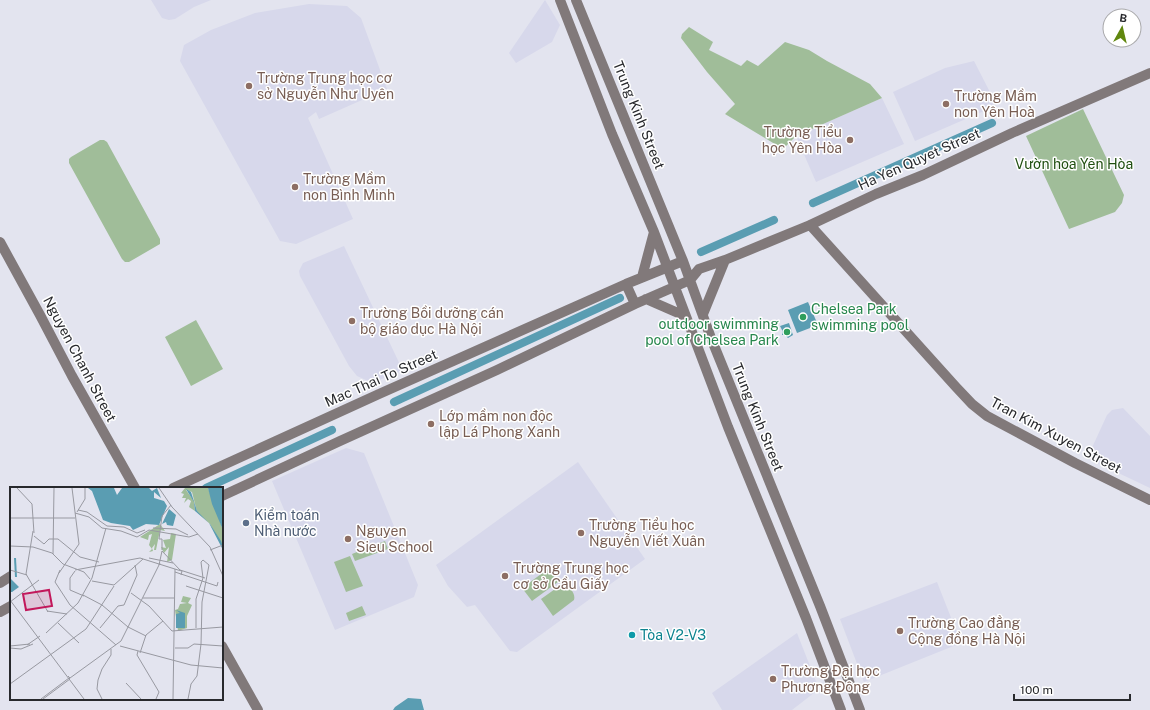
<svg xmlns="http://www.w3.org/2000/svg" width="1150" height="710" viewBox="0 0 1150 710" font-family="'Public Sans',sans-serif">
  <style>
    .built { fill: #d7d8eb }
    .green { fill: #a0bd99 }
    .water { fill: #5a9db2 }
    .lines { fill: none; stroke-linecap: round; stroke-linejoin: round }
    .canal { stroke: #5a9db2; stroke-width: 8 }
    .secondary { stroke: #81797a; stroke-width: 10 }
    .education-dot { fill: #8d6e63; stroke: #fff; stroke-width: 1.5 }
    .leisure-dot { fill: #2e9e5b; stroke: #fff; stroke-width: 1.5 }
    .service-dot { fill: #5c6f8a; stroke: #fff; stroke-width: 1.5 }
    .culture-dot { fill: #0f9aa8; stroke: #fff; stroke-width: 1.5 }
    .labels { text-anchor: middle; stroke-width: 3; stroke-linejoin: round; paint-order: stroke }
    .education-label { font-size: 14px; fill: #785e54; stroke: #fff; text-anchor: start }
    .street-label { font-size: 14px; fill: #28292d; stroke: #fff }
    .park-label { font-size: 14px; fill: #204f11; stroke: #fff }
    .leisure-label { font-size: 14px; fill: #27864d; stroke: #fff; text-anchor: start }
    .service-label { font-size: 14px; fill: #4e5e75; stroke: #fff; text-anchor: start }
    .culture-label { font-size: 14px; fill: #0d838f; stroke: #fff; text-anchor: start }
    .inset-river { fill: none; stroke: #5a9db2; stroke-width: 2 }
    .inset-road { fill: none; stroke: #9899a1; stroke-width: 1 }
    .view { fill: #c2185b; fill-opacity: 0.15; stroke: #c2185b; stroke-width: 2 }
    .inset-edge { fill: none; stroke: #28292d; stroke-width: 2 }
  </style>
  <rect width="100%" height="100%" fill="#e3e4ef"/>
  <path class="built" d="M151,0H211L194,7L175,19L169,20L162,18Z
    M545,0L560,25L552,42L516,63L509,53Z
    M309,4L347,6L361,18L387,89L319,119L316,112L308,118L353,219L296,244L280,241L180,61L184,45L211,30L255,13Z
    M974,61L994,100L991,108L915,141L893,92L945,68Z
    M882,98L904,144L816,182L796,136Z
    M344,246L403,371L379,380H366L357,376L349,366L300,276L299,271L303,263Z
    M1123,408L1150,436V488L1091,460L1090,452L1107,415L1112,410Z
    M346,448L364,453L418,585L414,597L335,630L272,481Z
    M578,462L645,559L517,652L510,651L475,605L467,607L448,586L436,565Z
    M937,582L961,643L864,682L840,619Z
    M797,633L819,689L792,710H722L712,693Z"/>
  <path class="green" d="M689,27L713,42L709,50L741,66L747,60L758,66L785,42L809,50L827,61L870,84L882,98L796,136L783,149L725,114L735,104L707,72L681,38L682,34Z
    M1083,109L1124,195L1122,203L1115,212L1069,229L1026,136Z
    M100,140H104L107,142L160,239V244L129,262H125L122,259L69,163V159L71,157Z
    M196,320L223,369L191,386L165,337Z
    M385,541L388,549L355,561L352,554Z
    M350,556L363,586L346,592L334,562Z
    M548,569L558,582L532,601L522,588Z
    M565,582C569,587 576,593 574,600L553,616L541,599Z
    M362,606L366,615L349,621L346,613Z"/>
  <path class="water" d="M808,302L818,325L797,333L788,310Z
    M789,323L793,335L788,338L785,335H782V330L780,326Z
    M408,698L421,699L424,710H393L395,707Z"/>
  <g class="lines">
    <path class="canal" d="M813,203L992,123
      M701,252L774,220
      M394,402L620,298
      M206,488L332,430"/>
    <path class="secondary" d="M560,0L612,134L654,232L728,427L806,618L841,710
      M576,0L683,261L711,338L820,606L860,710
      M810,225L956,387L972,404L987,416L1075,463L1150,500
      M0,242L40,315L72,376L135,488
      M642,277L654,232
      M626,284L635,304
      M646,299L685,316
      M703,314L725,260
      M173,488L379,394L626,284L683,261
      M222,496L340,441L497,370L635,304L690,280L699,269L725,260L810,225L876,194L923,175L1012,133L1150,73
      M0,583L11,576
      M0,612L11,606
      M222,646L258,710"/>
  </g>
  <g class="education-dot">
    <circle cx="249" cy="86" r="4"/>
    <circle cx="946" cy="104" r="4"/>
    <circle cx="850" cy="140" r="4"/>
    <circle cx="295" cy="187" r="4"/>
    <circle cx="352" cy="321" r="4"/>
    <circle cx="431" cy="424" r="4"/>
    <circle cx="581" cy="533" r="4"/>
    <circle cx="348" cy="539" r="4"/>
    <circle cx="505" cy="576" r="4"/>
    <circle cx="900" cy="631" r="4"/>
    <circle cx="773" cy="679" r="4"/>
  </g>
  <g class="leisure-dot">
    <circle cx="803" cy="317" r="4"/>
    <circle cx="787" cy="332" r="4"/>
  </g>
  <circle class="service-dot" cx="246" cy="523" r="4"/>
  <circle class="culture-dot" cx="632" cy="635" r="4"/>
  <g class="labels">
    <g class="education-label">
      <text x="257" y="83">Trường Trung học cơ<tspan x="257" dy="16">sở Nguyễn Như Uyên</tspan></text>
      <text x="954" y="101">Trường Mầm<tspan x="954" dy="16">non Yên Hoà</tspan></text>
      <text x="842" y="137" text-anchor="end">Trường Tiểu<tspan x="842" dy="16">học Yên Hòa</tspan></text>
      <text x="303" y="184">Trường Mầm<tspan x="303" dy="16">non Bình Minh</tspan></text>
      <text x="360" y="318">Trường Bồi dưỡng cán<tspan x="360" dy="16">bộ giáo dục Hà Nội</tspan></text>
      <text x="439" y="421">Lớp mầm non độc<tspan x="439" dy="16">lập Lá Phong Xanh</tspan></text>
      <text x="589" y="530">Trường Tiểu học<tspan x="589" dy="16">Nguyễn Viết Xuân</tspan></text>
      <text x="356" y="536">Nguyen<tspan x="356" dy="16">Sieu School</tspan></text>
      <text x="513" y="573">Trường Trung học<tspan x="513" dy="16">cơ sở Cầu Giấy</tspan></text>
      <text x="908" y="628">Trường Cao đẳng<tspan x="908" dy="16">Cộng đồng Hà Nội</tspan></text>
      <text x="781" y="676">Trường Đại học<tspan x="781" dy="16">Phương Đông</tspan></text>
    </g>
    <g class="street-label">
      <text transform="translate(639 115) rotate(68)" y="5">Trung Kinh Street</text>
      <text transform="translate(919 159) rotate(-24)" y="5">Ha Yen Quyet Street</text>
      <text transform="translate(80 359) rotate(62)" y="5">Nguyen Chanh Street</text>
      <text transform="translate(381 378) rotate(-24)" y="5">Mac Thai To Street</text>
      <text transform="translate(758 417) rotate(68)" y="5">Trung Kinh Street</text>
      <text transform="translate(1056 435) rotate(28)" y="5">Tran Kim Xuyen Street</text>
    </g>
    <g class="park-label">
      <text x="1074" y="169">Vườn hoa Yên Hòa</text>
    </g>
    <g class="leisure-label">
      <text x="811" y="314">Chelsea Park<tspan x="811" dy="16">swimming pool</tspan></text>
      <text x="779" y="329" text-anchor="end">outdoor swimming<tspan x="779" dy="16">pool of Chelsea Park</tspan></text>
    </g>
    <g class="service-label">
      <text x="254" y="520">Kiểm toán<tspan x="254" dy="16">Nhà nước</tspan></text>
    </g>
    <g class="culture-label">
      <text x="640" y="640">Tòa V2-V3</text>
    </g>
  </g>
  <g transform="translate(10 487)">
    <rect width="213" height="213" fill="#e3e4ef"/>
    <path d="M175,1H198L213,43V60L200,37L187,25L182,5L176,3L184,14L185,24L179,20L181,14L178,12L174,16L176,11H172L174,7L171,6ZM150,37L155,44L150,43L146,63H144L145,57L142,61L143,64L139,65L142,62L139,58L142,47L139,48L138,53L130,50ZM161,46L166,47L162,73L157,75L159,60L154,66L151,60L156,61L153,53L160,52ZM173,109L181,111L178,116L182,118L177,129V141L168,144L165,123L168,122L170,117L177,116L171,115Z" fill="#a0bd99"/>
    <path d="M78,1H104L107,8L112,1H139L142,4L147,1L151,11L144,5V11L154,14L157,19L149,38L136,37L123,43L120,39L101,36L93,33L82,4ZM198,1H213V43L202,17ZM176,2L181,5L187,24L200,37L211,54L213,60V63L199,36L185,24L184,15ZM159,22L166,28L163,39L157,38L156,35L152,37ZM0,91L9,100L2,105H0ZM166,123L175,126V141H166V127L170,126Z" fill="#5a9db2"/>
    <path class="inset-river" d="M5,71L6,90"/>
    <path class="inset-road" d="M7,1L22,17L24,46M149,1L162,20L200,60L213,89M68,23L77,25L97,39L114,40L127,46L135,43M67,25L75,12V1M65,26L79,30L92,41L111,44L127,50L139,43L179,50L188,47M0,31H65M143,41L166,42L178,48M23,44L16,87L38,125M24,49L34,57L39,52H48L70,70L89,75M0,59L23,60L42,66L53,77L74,85L80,92M152,63V52H149L152,29L161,18M200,63L213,58M152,64L170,83L195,91M43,67L44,1M139,71L163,76M149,78L152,64M0,83L17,88M50,83L45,95L60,118L106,158M65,83L130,71L168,83L172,84L171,88M65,84L60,91V103L74,109M165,85L207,99L208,95M49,86L69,57L62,1M82,94L104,98L133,72M176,99L213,111M121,106L139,119L162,144L213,140M73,108L92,118L118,140L136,149M133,111H164M0,113L74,212M0,115L29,93M114,118L127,88L125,78M37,124L57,127M48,136L69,156M90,141L108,119L114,118M186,141V112L193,91L191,75L193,73L199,78L192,115L191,158M36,146L68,116L82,91L96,41M17,158L30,149M0,159L20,157M110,159L181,178L213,181M0,161L11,162L23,157M165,161H178L184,157L213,159M128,164L127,168L149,205L146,212M130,166L136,148L153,134M58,189L60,191L111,154L150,76M116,196L131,212M0,197L76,142L104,99M31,212L59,191L60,192L33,212M92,212L87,202L88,193L92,182L101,168V162M163,212L165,82M178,212L181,197L187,189L191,157"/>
    <path class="view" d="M39,103L42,119L16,123L13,107Z"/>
    <rect width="213" height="213" class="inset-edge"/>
  </g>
  <g transform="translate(1122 28) rotate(8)"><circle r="19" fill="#ffffff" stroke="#a9a9ab"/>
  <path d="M0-3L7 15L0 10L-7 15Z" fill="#60870e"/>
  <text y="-6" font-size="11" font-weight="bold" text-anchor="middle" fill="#28292d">B</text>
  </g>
  <path d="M1014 694v6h116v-6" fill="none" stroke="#28292d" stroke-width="2"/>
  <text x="1020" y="694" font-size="12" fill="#28292d" stroke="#ffffff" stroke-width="3" paint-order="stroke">100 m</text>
</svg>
